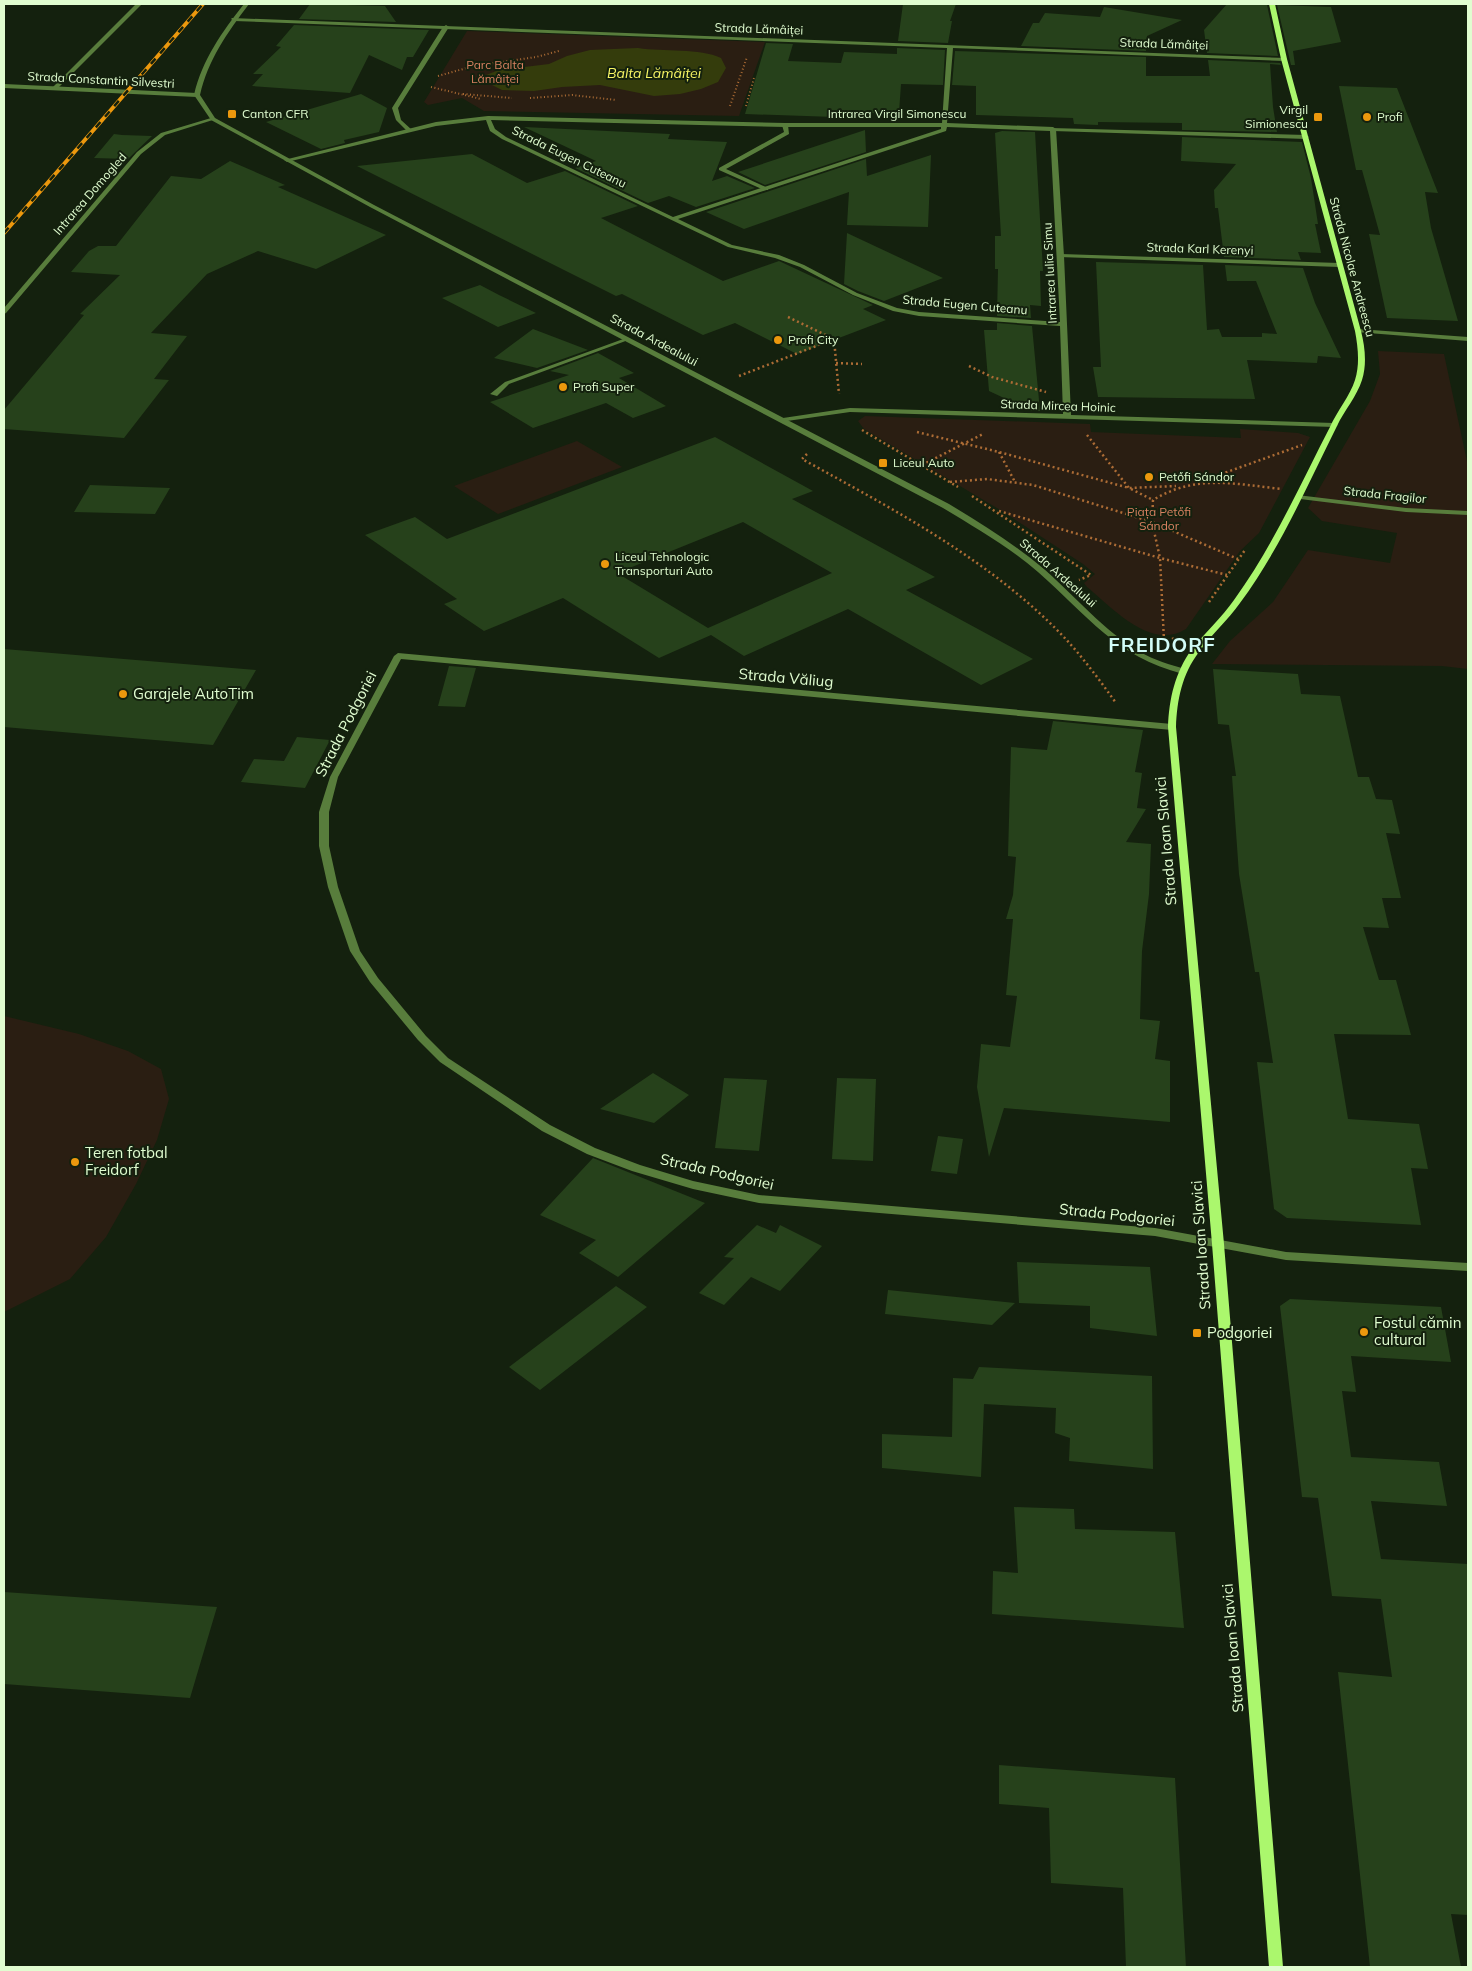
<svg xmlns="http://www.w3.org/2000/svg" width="1472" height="1971" viewBox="0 0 1472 1971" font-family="Mulish,sans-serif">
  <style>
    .green { fill: #2a1e12 }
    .water { fill: #343c0c }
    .building { fill: #26411b; fill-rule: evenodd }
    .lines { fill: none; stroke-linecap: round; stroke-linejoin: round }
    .path-far1 { stroke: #ac6c35; stroke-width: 2; stroke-dasharray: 1 2.5; stroke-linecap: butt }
    .path { stroke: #ac6c35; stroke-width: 2.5; stroke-dasharray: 2 3; stroke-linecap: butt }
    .service { fill: #587d3c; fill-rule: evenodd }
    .minor { fill: #587d3c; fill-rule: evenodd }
    .tertiary { fill: #587d3c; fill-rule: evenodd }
    .secondary { fill: #abf76d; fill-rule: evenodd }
    .rail-casing { stroke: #ec980d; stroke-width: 4 }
    .rail { stroke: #14210e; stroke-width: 2.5; stroke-dasharray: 7; stroke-linecap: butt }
    .poi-dot { fill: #ec980d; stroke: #14210e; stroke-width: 2 }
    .labels { text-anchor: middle; stroke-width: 4; stroke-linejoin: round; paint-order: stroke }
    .far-street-label { font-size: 12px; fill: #e0fdd0; stroke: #14210e }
    .far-park-label { font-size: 12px; fill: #d88161; stroke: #14210e }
    .far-poi-label { font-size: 12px; fill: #e0fdd0; stroke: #14210e; text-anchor: start }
    .far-water-label { font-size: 14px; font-style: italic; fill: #f7f564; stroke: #14210e }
    .street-label { font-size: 15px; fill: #e0fdd0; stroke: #14210e }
    .poi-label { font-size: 15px; fill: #e0fdd0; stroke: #14210e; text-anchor: start }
    .district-label { font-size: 20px; font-weight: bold; letter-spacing: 1px; fill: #d2fdf8; stroke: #14210e }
  </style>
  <rect width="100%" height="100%" fill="#14210e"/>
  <path class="green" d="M467,31L765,42L739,116L484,111L462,98L428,105L424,102Z
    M1378,351L1444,354L1468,466V669L1442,666L1212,664L1230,641L1273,602L1308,550L1390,563L1397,533L1322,521L1308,508L1370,401L1380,374Z
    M865,416L1090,424L1091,432L1241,438L1240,429L1298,433L1310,437L1259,533L1240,551L1186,629C1150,651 1113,608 1087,587L1084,583L1095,574L1083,564L1002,511L864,429L858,421Z
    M577,441L622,467L498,514L454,486Z
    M4,1016L79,1034L128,1051L161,1069L169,1099L157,1140L136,1184L106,1237L70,1279L4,1312Z"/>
  <path class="water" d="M638,48C663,52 700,48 721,58L726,68L718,82L701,89L680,94L654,96L600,85L562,87L534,91L502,90L488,83L486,75L499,70L549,64L567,56L590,50Z"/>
  <path class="building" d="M310,4L385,6L396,22L299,19Z
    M903,4H956L950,21H952L948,43L898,41Z
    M1227,4L1267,5L1278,56L1207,53L1204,30Z
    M1277,5L1331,7L1341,42L1293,51L1295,65H1291Z
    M1104,7L1182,20L1147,36L1146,51L1021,46L1033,23H1039L1045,13L1100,17Z
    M294,25L429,30L413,57H407L402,70L369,55L350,93L252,86L263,74H253L281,47L276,46Z
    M766,43L793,44L788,61L841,63L844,52L897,54V48L945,50L943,85L901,84L899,113H864V118L745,114Z
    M955,51L1146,57V76H1210L1208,60L1280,63L1281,65L1270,64L1273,107L1277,132L1182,130V123L1098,122V125L1074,124L1073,118L976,115V86L952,85Z
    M1339,86L1397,88L1438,193L1425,192L1431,228L1458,321L1387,318L1369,234L1380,235L1362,170H1356Z
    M361,94L387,108L379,132L344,140L345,143L321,149L266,122Z
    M524,127L670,134L668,139L727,142L712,181L727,176L755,188L696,207L669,196L648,203L575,168L596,161Z
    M865,130L866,152L765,185L738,172Z
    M1002,131L1035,132L1043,271H1040L1041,306L1030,305L1031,318L997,316L998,269H995V236H1001L995,133Z
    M114,134L122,135L152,136L128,159L94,158Z
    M1182,137L1302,142L1311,178L1318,224H1315L1321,253L1298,252L1301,260L1224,257L1218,208H1215L1214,190L1236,164L1181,161Z
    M472,154L527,183L565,171L638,206L601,218L723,281L779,261L873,305L863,309L886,320L797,354L735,323L703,335L622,294L616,296L568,272L357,166Z
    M931,155L928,227L847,225L849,192L744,229L706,212L866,159L867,176Z
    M230,161L285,185L278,187L386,235L316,269L258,251L207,274L151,333L187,336L154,379L169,380L124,438L4,429V410L84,315L80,314L120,275L71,272L89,251L98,246H116L171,176L201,179Z
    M847,233L943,278L884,301L858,291L844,284Z
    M1096,262L1203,265L1207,330L1219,329L1222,337H1262V333L1277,334L1256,281H1227L1225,265L1303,268L1315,303L1341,358L1318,356L1317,363L1247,360L1255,399L1098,397L1093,367H1101Z
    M480,285L499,295L536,313L498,327L442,298Z
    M997,323L1032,326L1040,411H1032L989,391L984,330H997Z
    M533,329L588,350L537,368L494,358Z
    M598,353L634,373L619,378L666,406L633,418L606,403L533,428L490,402L569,375L550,371Z
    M715,437L813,491L792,499L935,577L906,590L1033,659L981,685L848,609L744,656L711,635L659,658L563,598L484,631L444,604L457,599L365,535L415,517L447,539ZM743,522L832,573L708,628L617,573Z
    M90,485L170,488L155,514L74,512Z
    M4,649L256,670L213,745L4,727Z
    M449,666L476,668L465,707L438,706Z
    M1213,669L1298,674L1301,694L1340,696L1358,777H1369L1376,799L1392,800L1400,834L1386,833L1401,898H1382L1389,928L1363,927L1379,980H1396L1411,1035L1334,1034L1348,1119L1419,1124L1428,1169L1411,1168L1421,1225L1287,1218L1274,1209L1257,1062L1273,1063L1259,972H1255L1239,874L1232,776H1236L1229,725L1218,724Z
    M1053,721L1143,730L1135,772L1142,773L1137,808L1146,809L1126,842L1151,844L1149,894L1142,951L1140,1019L1160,1021L1155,1059L1170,1061V1122L1004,1108L989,1157L977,1087L981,1044L1010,1047L1017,996L1006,995L1013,919H1006L1013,895L1016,857L1008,856L1011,747L1047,750Z
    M297,737L330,740L305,788L241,782L254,759L284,761Z
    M653,1073L689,1095L654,1123L600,1109Z
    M724,1078L767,1080L759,1151L715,1148Z
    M837,1078L876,1079L873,1161L832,1159Z
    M938,1136L963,1139L957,1174L931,1171Z
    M593,1158L705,1203L618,1277L579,1253L596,1240L540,1215Z
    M757,1225L776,1233L780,1225L822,1246L780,1291L751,1277L724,1305L699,1293L734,1258L724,1257Z
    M1017,1262L1150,1267L1157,1336L1090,1328V1306L1019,1303Z
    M616,1286L647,1307L540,1390L509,1367Z
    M888,1290L1015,1303L992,1325L885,1314Z
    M1290,1299L1441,1307L1451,1362L1351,1356L1356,1392L1342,1391L1351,1457L1439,1462L1447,1506L1371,1501L1381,1559L1468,1564V1915L1451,1914L1461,1967H1370L1338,1672L1392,1677L1381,1599L1332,1596L1318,1498L1302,1497L1280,1306Z
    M979,1367L1152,1376L1153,1469L1069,1461L1070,1438L1055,1433L1056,1408L984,1404L981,1477L882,1468V1434L952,1437L953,1378L973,1379Z
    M1014,1507L1074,1509L1075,1529L1175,1532L1184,1628L992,1614L993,1571L1018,1573Z
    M4,1592L217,1607L190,1698L4,1684Z
    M999,1765L1175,1778L1186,1967H1126L1123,1888L1051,1883L1049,1808L999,1804Z"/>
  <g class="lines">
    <path class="path-far1" d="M438,76L474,66L536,57L559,51
      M431,87L481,99
      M463,94L512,98
      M530,98L572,95L616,100
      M730,106L747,57
      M746,106L754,78"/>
    <path class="path" d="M788,317L834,339
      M834,339L839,394
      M836,363L862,364
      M969,366L992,377L1046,392
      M739,376L834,339
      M862,430L958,487
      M917,432L999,452L1129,488L1176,486
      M1087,435L1129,488L1153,500
      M999,452L1015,482
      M807,454L802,459C889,507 979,554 1051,624C1076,648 1096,675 1116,703
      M922,465L983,434
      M1202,481L1302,445
      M950,482L987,479L1033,485L1152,522L1238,559
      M972,496L1091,575L1079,580
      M999,511L1160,558L1227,575
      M1209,602L1245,550
      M1157,641L1178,638
      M1164,641L1160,558L1152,522L1153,500C1196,474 1235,484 1282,489"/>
    <path class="service" d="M136,4H142L57,89H53V87Z
      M446,25L449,27L398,108L401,120L412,130L407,131L396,120L392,108L443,27Z
      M211,118L216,119L165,135L141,154L6,313L4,314V308L137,152L161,133Z
      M785,123L788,125L789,134L726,169L768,188V190H764L719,170V168L784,132L782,125Z
      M1051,128L1306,135L1309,137L1306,139L1053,131L1050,129Z
      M1061,254L1339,263L1342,265L1339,267L1059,257L1058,256Z
      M626,338L631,339L509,384L497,396L490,394L505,382Z
      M1297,495L1406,508L1468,511V515L1406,512L1300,499L1296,497Z"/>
    <path class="minor" d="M232,18L1286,58L1287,59L1284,61L953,48L947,123L1053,127L1056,129L1064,256L1071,415L1334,423L1338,425L1334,427L850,412L780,422V418H783L850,408L1063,414L1060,326L919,316L893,311L853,295L800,267L775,258L728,247L502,139L490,131L486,120L436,126L287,162L284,160L436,122L488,116L785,123H942L947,48L234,21L231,19ZM491,120L785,127H941V129L673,217L506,137L495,129ZM947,127L1050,131L1060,322L919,312L897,308L857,293L804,265L779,255L732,245L678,219L946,131Z
      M4,84L197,93L200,95L197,97L4,88Z
      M1358,329L1468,337V341L1356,332L1355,331Z
      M398,653L1172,724L1176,727L1172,730L401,659L338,777L329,812V846L338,887L360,951L378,978L426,1036L448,1058L550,1125L595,1148L640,1165L693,1181L759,1195L1155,1228L1286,1252L1468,1263V1271L1286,1260L1155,1236L759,1203L693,1189L632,1171L587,1154L542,1131L440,1062L418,1040L370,982L350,951L328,887L319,846V812L330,777L394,656Z"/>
    <path class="tertiary" d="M244,4H249C227,33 208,60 200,95L215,118L374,205L949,504C982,524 1014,544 1044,569C1076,597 1103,630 1140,652C1154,660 1170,665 1186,669V673L1183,674C1115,656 1088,616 1038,572C1009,547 976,528 943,508L370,207L211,120L194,95C202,60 222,32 244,4Z"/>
    <path class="secondary" d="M1269,4H1275L1287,59L1361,331C1365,347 1367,364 1362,380C1357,396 1344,411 1337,426C1307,486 1280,549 1240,603C1228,620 1211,635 1199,652C1182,674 1177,700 1176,727L1224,1244L1283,1967H1269L1212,1244L1168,727C1169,699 1175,672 1192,649C1206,632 1222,617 1234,600C1273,546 1300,485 1330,427C1337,411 1350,396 1355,380C1360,364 1358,347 1355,331L1281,59Z"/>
    <g class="rail-casing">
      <path id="rail" d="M4,233L203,4"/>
    </g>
    <use href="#rail" class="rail"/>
  </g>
  <g class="poi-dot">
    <rect x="227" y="109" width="10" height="10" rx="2.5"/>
    <rect x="1313" y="112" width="10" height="10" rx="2.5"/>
    <circle cx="1367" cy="117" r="5"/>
    <circle cx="778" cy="340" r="5"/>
    <circle cx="563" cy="387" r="5"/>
    <rect x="878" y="458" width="10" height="10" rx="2.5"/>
    <circle cx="1149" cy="477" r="5"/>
    <circle cx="605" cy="564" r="5"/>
    <circle cx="123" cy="694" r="5"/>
    <circle cx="75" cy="1162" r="5"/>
    <circle cx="1364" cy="1332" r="5"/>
    <rect x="1192" y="1328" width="10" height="10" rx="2.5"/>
  </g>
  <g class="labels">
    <g class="far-street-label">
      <text transform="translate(759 29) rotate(2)" y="4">Strada Lămâiței</text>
      <text transform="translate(1164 44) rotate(2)" y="4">Strada Lămâiței</text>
      <text transform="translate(101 80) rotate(3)" y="4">Strada Constantin Silvestri</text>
      <text x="897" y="118">Intrarea Virgil Simonescu</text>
      <text transform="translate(569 157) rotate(26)" y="4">Strada Eugen Cuteanu</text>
      <text transform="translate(90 194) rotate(-49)" y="4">Intrarea Domogled</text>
      <text transform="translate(1200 249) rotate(2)" y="4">Strada Karl Kerenyi</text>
      <text transform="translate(1352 267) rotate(75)" y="4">Strada Nicolae Andreescu</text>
      <text transform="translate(1050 273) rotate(-93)" y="4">Intrarea Iulia Simu</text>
      <text transform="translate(965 305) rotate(5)" y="4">Strada Eugen Cuteanu</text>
      <text transform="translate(654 340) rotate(28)" y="4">Strada Ardealului</text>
      <text transform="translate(1058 406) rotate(2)" y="4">Strada Mircea Hoinic</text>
      <text transform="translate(1385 495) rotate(6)" y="4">Strada Fragilor</text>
      <text transform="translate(1058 573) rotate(41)" y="4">Strada Ardealului</text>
    </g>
    <g class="far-park-label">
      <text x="495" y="69">Parc Balta<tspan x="495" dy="14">Lămâiței</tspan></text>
      <text x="1159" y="516">Piața Petőfi<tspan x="1159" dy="14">Sándor</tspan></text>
    </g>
    <g class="far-poi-label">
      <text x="1308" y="114" text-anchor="end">Virgil<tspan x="1308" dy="14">Simionescu</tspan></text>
      <text x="242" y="118">Canton CFR</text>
      <text x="1377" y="121">Profi</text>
      <text x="788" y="344">Profi City</text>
      <text x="573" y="391">Profi Super</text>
      <text x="893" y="467">Liceul Auto</text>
      <text x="1159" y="481">Petőfi Sándor</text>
      <text x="615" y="561">Liceul Tehnologic<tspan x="615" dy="14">Transporturi Auto</tspan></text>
    </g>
    <g class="far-water-label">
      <text x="654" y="78">Balta Lămâiței</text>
    </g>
    <g class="street-label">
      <text transform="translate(786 678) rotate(5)" y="5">Strada Văliug</text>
      <text transform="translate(346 724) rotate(-63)" y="5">Strada Podgoriei</text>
      <text transform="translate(1166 841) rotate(-95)" y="5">Strada Ioan Slavici</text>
      <text transform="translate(717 1172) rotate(13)" y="5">Strada Podgoriei</text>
      <text transform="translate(1117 1215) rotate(6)" y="5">Strada Podgoriei</text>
      <text transform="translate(1201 1245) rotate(-94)" y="5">Strada Ioan Slavici</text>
      <text transform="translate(1233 1648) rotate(-95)" y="5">Strada Ioan Slavici</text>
    </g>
    <g class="poi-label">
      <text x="133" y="699">Garajele AutoTim</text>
      <text x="85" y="1158">Teren fotbal<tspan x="85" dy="17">Freidorf</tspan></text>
      <text x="1374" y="1328">Fostul cămin<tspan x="1374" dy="17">cultural</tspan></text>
      <text x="1207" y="1338">Podgoriei</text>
    </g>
    <g class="district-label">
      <text x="1162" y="652">FREIDORF</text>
    </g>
  </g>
  <rect width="1472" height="1971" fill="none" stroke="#e0fdd0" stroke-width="10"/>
</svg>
